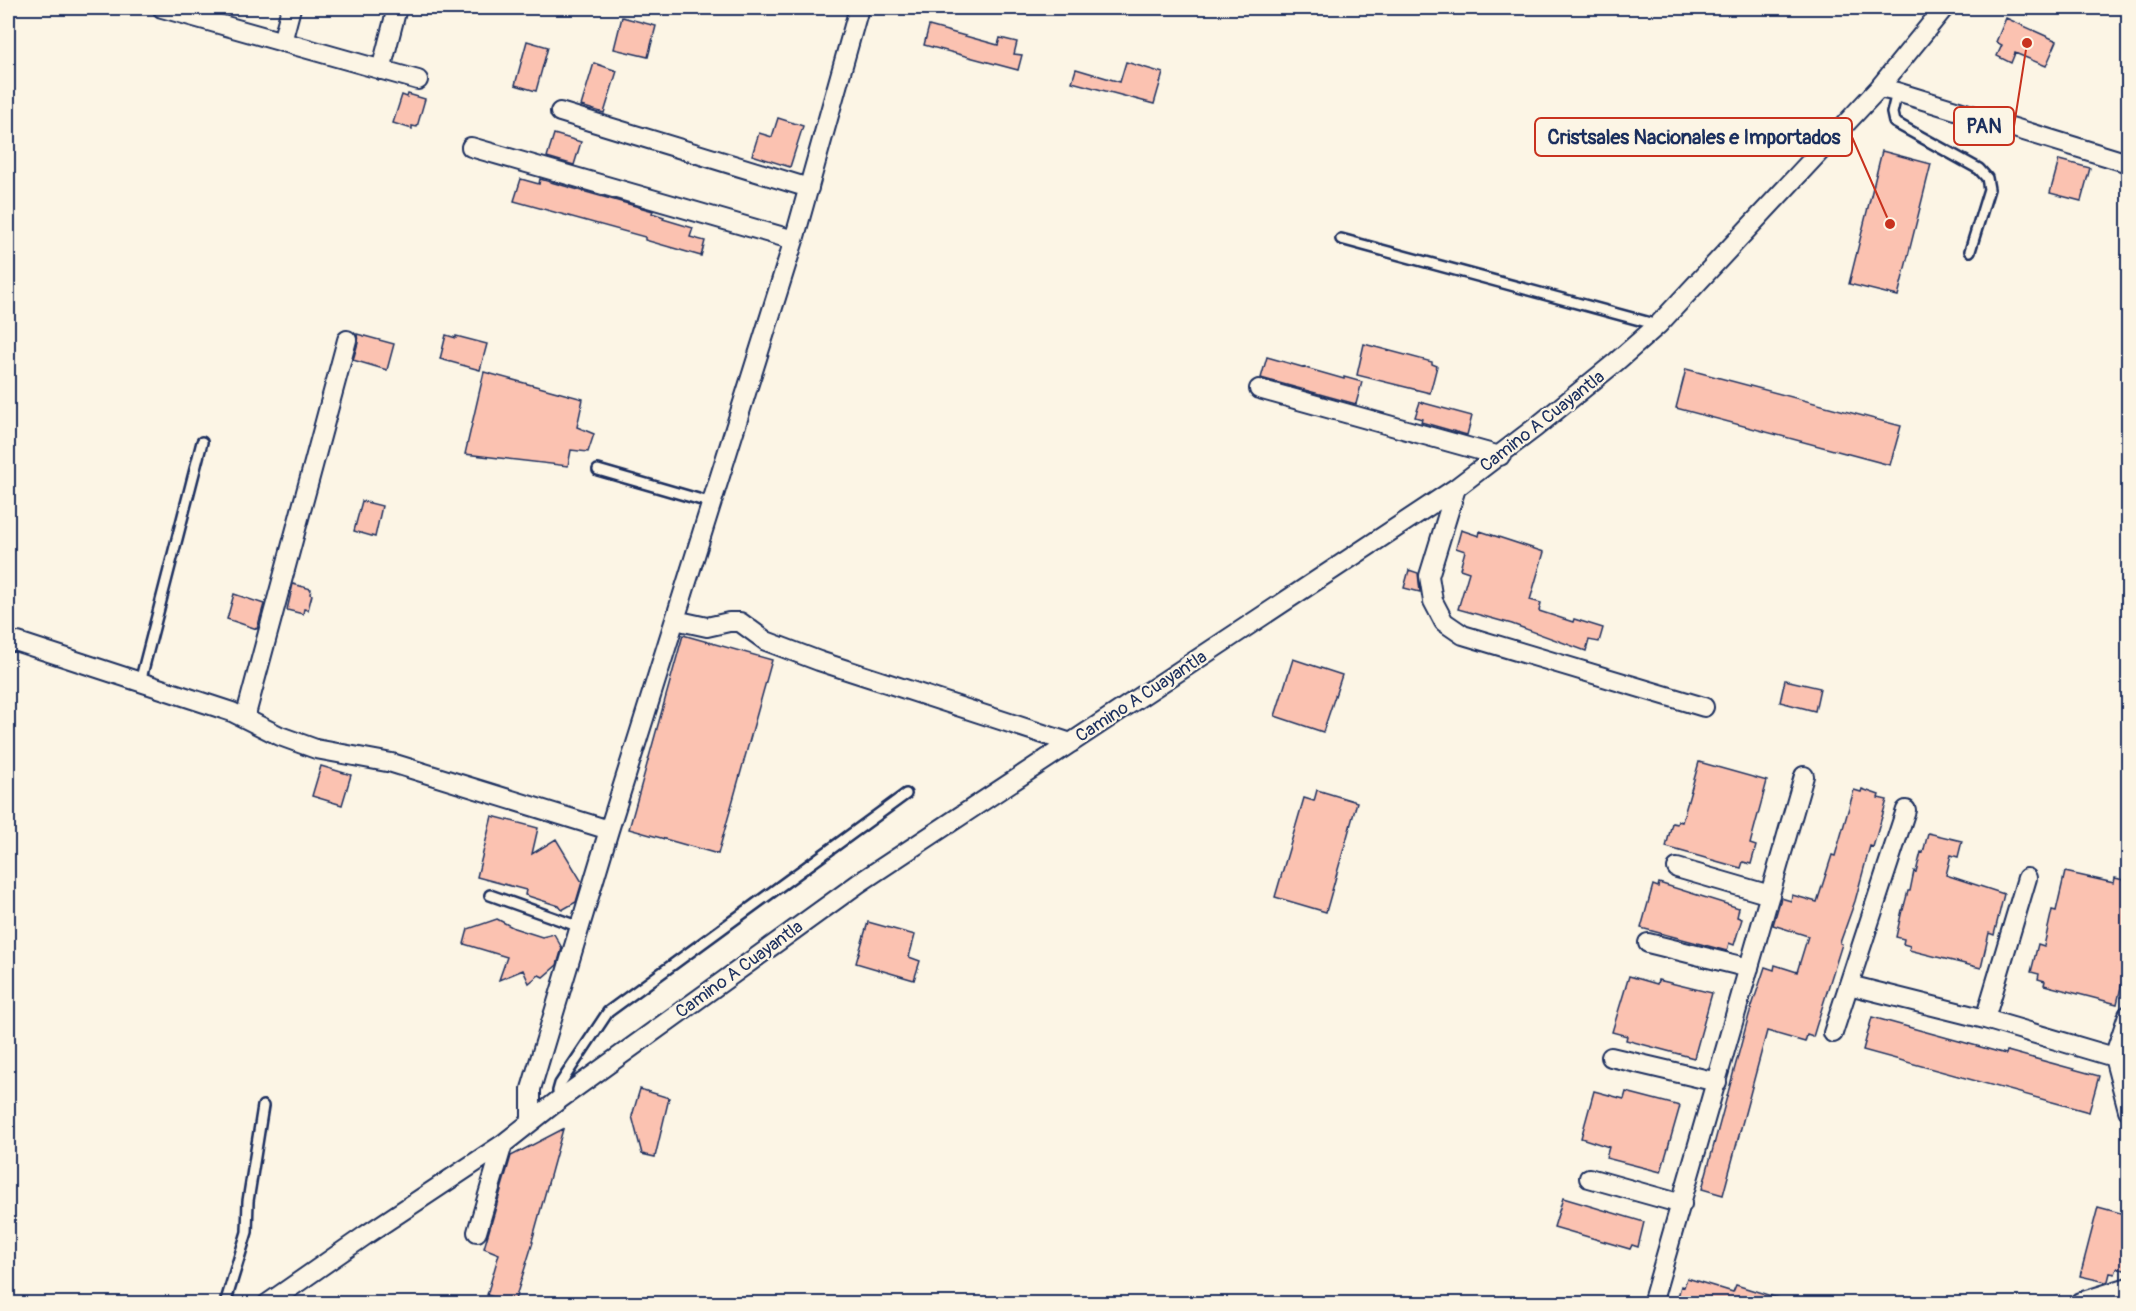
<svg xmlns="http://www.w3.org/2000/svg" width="2136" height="1311" viewBox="0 0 2136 1311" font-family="Pangolin,sans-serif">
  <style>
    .building { fill: #fbc2b1; stroke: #1b2f5e; stroke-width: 1.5 }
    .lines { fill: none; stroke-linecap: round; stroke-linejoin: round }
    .lane-casing { stroke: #1b2f5e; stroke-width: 14 }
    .street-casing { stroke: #1b2f5e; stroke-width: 22 }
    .lane { stroke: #fcf5e5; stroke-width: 9 }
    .street { stroke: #fcf5e5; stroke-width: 18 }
    .labels { text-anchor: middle; stroke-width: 4.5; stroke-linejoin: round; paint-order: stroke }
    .street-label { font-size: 18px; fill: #1b2f5e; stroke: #fcf5e5 }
    .leader { fill: none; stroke: #c8321e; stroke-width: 2 }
    .callout-dot { fill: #c8321e; stroke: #fcf5e5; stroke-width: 2 }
    .callout { fill: #fcf5e5; stroke: #c8321e; stroke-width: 2 }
    .callout-label { font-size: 20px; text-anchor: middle; font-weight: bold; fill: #1b2f5e }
  </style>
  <rect width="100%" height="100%" fill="#fcf5e5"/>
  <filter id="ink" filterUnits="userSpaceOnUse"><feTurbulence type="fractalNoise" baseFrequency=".0167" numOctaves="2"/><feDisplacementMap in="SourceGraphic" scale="12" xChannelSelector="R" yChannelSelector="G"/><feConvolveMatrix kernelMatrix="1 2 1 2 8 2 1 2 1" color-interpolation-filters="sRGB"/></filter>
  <g filter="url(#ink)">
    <path class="building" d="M622,17L656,26L648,57L614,49Z
      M2006,18L2057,41L2046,66L2015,53L2011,63L1997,56L2002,45L1996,42Z
      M929,26L998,45L1000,38L1017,42L1014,54L1022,55L1018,70L924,45Z
      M527,41L548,47L536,91L515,85Z
      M1126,62L1163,73L1154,104L1072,82L1076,69L1120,82Z
      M594,63L617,71L604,113L581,106Z
      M408,94L425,99L417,127L412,126V129L393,123L402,95L407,97Z
      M778,118L803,126L790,167L752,155L759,133L772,137Z
      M554,134L581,142L574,165L547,157Z
      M1882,151L1931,164L1898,296L1849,284Z
      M2059,160L2090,168L2081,201L2050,193Z
      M521,179L539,184L540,179L653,211L652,213L664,217L663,219L693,228L690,237L705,241L701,256L645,240V237L514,201Z
      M357,334L394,344L387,370L353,360L358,343Z
      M446,335L456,338V336L487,344L480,370L440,359Z
      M1364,344L1432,362V364L1437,366L1430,393L1357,375Z
      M1267,357L1344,379V377L1362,382L1356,404L1261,378Z
      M1686,369L1901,426L1890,465L1676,408Z
      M484,372L583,399L577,427L594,434L588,452L571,450L568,466L465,454Z
      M1420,402L1472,416L1467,435L1421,422L1422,419L1415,417Z
      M362,501L382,506L375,537L354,531Z
      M1461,530L1479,536L1480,531L1544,552L1530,600L1541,603L1539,611L1573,622L1574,619L1603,628L1599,642L1589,640L1586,651L1512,624L1458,609L1469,572L1460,569L1465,551L1456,548Z
      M1409,570L1418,573L1420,592L1404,588Z
      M293,584L311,589L310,594L312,595L308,610L304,609L303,614L287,610Z
      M234,594L264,604L257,629L227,619Z
      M683,635L772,660L718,854L629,829Z
      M1293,659L1342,675L1323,732L1275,716Z
      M1785,680L1820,688L1815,711L1780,702Z
      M1699,762L1767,781L1750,844L1756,846L1751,864L1743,862L1741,868L1666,847L1672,823L1677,824L1678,821L1682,822Z
      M321,766L351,775L342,805L312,796Z
      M1862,789L1879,795L1878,798L1887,800L1873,847L1870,846L1855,901L1840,943L1842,944L1816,1027L1813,1037L1807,1035L1805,1042L1767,1031L1723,1195L1702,1189L1749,1015L1765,967L1774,970L1775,965L1797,972L1808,936L1773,925L1781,898L1791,901L1792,895L1817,902L1832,855L1835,856L1854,790L1861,792Z
      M1317,790L1357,802L1326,912L1275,897L1304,798L1314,801Z
      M492,816L538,828L532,854L556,839L582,882L576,902L562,910L559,906L525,895L526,890L477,877Z
      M1928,833L1962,841L1958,857L1951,855L1946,875L2004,894L1994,935L1989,933L1981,968L1909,950L1910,946L1903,944L1904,939L1896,937L1902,910H1903L1908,891H1910L1914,871L1916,872L1921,852L1923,853Z
      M2065,872L2114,883L2115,878L2128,881V957L2117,1004L2044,985L2045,981L2038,979L2039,974L2031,972L2038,944L2044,946L2052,910L2056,911Z
      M1659,883L1739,908L1737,917L1742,919L1734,945L1729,943L1727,951L1641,928L1653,885L1658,887Z
      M497,919L514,928L542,937L554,934L562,948L557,965L543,977L539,975L529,983L523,970L499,980L507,957L464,944L468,929Z
      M868,922L915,935L909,957L920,961L914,980L856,963Z
      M1629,976L1657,984L1658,980L1712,993L1694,1058L1626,1040L1627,1036L1612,1032Z
      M1872,1017L2006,1054L2007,1051L2099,1076L2089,1112L1863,1050Z
      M640,1089L669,1098L655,1157L642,1154L632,1116Z
      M1594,1091L1624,1099L1626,1092L1680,1106L1661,1172L1606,1158L1609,1147L1581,1138Z
      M563,1129L532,1241L533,1242L514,1303L487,1295L499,1254L484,1248L511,1156Z
      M1563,1198L1644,1222L1638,1247L1632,1245L1630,1249L1554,1227Z
      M2098,1207L2128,1215V1271L2117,1268L2115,1274L2110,1273L2108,1281L2106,1282L2080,1276Z
      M1687,1278L1733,1292L1736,1285L1784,1300L1783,1304H1676L1681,1286L1684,1287Z"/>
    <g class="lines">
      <g class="lane-casing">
        <path id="lane" d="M1897,92L1892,113L1894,122L1979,169L1987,178L1989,189L1970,251
          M1341,239L1658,325
          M598,470L712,503
          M140,682L202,442
          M490,895L580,927
          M560,1099L558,1091L560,1084L608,1012L906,794
          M225,1304L247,1232L248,1201L263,1106"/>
      </g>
      <g class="street-casing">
        <path id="street" d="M162,8L418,80
          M282,42L291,8
          M381,70L397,8
          M1879,88L1897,92L2128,163
          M560,112L809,188
          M471,147L794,240
          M1259,389L1500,456
          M1456,488L1429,576L1433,601L1444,622L1463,635L1704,707
          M675,620L707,627L729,622H740L766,641L819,661L1071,743
          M8,642H18L232,712L280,736L316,749L392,763L609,830
          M245,718L347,340
          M1677,868L1770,895
          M1648,943L1749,968
          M1849,985L1985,1019L2114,1057
          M2128,1015L2114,1057L2128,1110
          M1985,1019L2027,878
          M1833,1033L1906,810
          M1611,1057L1717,1082
          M531,1122V1089L609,830L794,240L859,8
          M1589,1178L1682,1204
          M477,1232L503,1144
          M2080,1302L2128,1287
          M267,1304L366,1235L503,1144L560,1099L859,883L1456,488L1536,427L1616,362L1658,325L1879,88L1944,8
          M1652,1304L1804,776"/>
      </g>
      <use href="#lane" class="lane"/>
      <use href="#street" class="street"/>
    </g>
  </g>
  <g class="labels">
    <g class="street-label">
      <text transform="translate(1542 421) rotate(-38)" y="6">Camino A Cuayantla</text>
      <text transform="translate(1141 696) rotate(-33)" y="6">Camino A Cuayantla</text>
      <text transform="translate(739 969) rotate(-36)" y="6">Camino A Cuayantla</text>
    </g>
  </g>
  <path class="leader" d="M2027 43L2014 126M1890 224L1852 137"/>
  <g class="callout-dot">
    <circle cx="2027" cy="43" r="6"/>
    <circle cx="1890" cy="224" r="6"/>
  </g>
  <g class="callout">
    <rect x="1954" y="107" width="60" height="38" rx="6"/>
    <rect x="1535" y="118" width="317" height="38" rx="6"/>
  </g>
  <g class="callout-label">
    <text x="1984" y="133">PAN</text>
    <text x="1694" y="144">Cristsales Nacionales e Importados</text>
  </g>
  <rect width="2136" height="1311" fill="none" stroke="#fcf5e5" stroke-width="30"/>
  <rect x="15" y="15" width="2106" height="1281" fill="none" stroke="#1b2f5e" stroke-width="2" filter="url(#ink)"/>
</svg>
